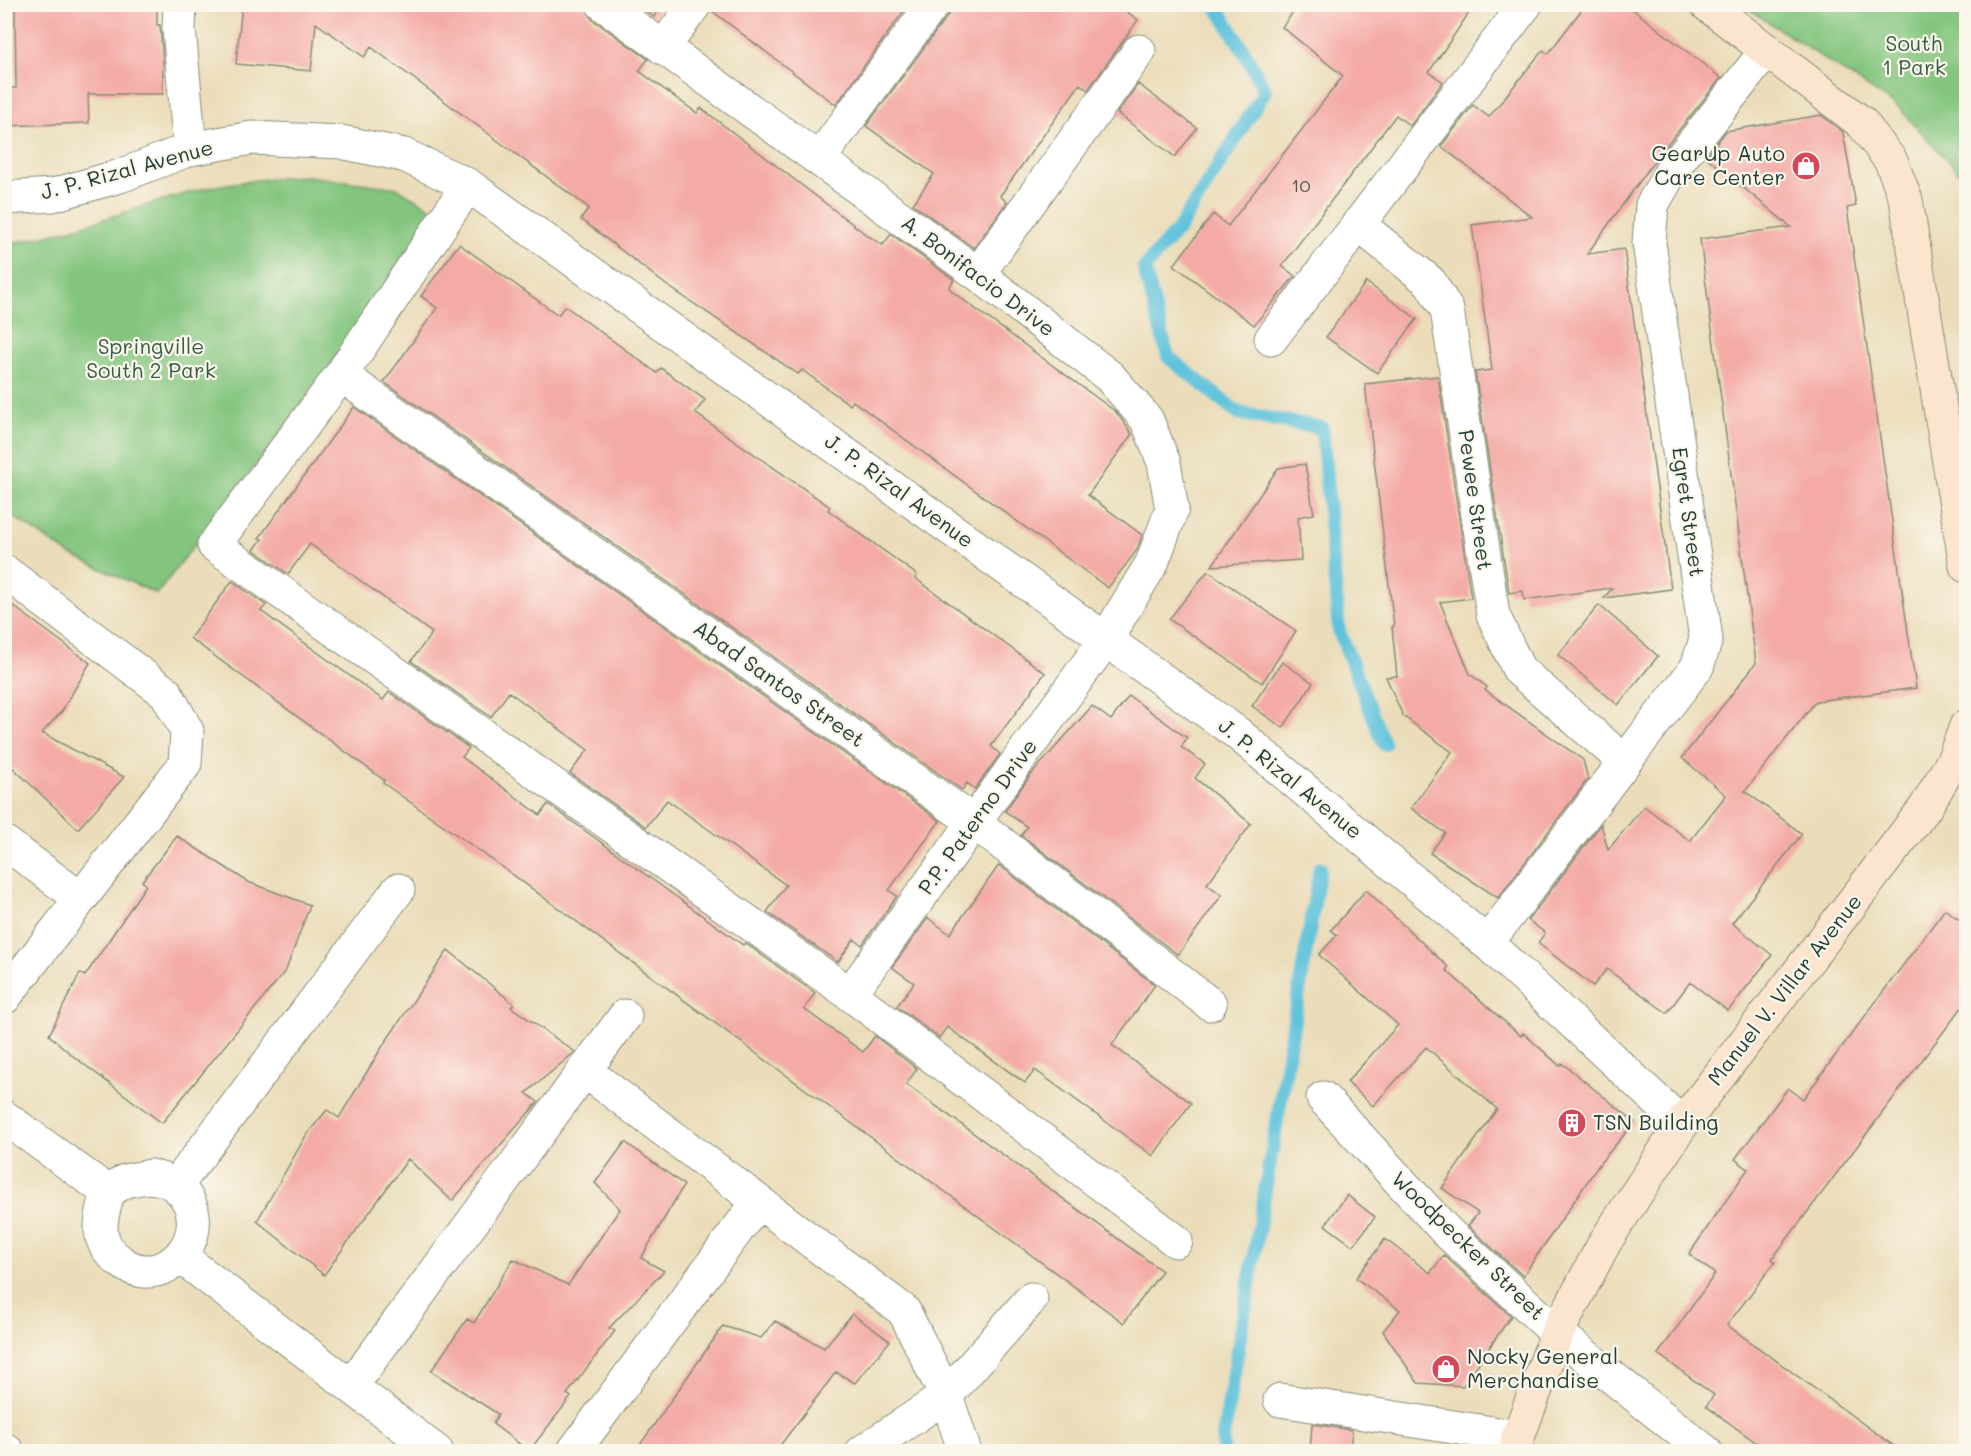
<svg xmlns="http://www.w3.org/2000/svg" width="1971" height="1456" viewBox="0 0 1971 1456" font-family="Mali,sans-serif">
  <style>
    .green { fill: #83c57e; stroke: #518159; stroke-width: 1.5 }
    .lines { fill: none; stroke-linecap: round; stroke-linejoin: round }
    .stream { stroke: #5ec3dc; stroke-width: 14 }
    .building { fill: #f4aaa6 }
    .street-casing { stroke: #858d77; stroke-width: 35 }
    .secondary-casing { stroke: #858d77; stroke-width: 35 }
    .street { stroke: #fff; stroke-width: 33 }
    .secondary { stroke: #fbe5cf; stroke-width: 33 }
    .labels { text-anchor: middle; stroke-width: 4.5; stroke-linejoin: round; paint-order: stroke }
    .number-label { font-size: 18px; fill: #545850 }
    .park-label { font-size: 21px; fill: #385f46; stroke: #fbf7ec }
    .poi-label { font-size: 21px; fill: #1f3d34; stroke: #fbf7ec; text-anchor: start }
    .street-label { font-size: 21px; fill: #1f3d34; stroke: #fbf7ec }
  </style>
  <rect width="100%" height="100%" fill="#fbf7ec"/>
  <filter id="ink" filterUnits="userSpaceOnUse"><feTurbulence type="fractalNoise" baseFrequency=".0167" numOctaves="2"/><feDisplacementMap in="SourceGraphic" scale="12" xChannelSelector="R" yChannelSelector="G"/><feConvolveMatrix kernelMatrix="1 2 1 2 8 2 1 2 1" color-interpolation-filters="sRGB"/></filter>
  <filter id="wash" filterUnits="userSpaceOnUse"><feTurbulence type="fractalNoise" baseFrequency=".008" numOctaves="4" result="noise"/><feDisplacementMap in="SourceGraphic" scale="24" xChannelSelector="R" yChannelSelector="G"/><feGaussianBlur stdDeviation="1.35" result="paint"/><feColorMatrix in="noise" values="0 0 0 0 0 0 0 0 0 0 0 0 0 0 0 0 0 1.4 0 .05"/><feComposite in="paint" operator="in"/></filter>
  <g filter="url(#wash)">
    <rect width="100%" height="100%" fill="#ebddba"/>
    <path class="green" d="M1742,5H1966V264L1962,176L1898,107Z
      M307,176L397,188L435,210L320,380L157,594L71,555L5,511L4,244C72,234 133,207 199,190C235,181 270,178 307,176Z"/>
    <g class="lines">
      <path class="stream" d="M1215,4L1242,48L1265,91L1180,227L1144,268L1168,357L1238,413L1322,428L1339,631L1384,744
        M1223,1452V1437L1320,868"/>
    </g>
    <g id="blocks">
      <path class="building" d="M15,4H157V25H160L163,62V94H88L89,123L4,126V88H16Z
        M242,4H585L592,19L648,59L639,71L697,113L701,108L868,236L883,245L891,234L954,280L949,288L954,293L1116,412L1132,434L1088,495L1142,535L1137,550L1108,588L853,401L850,405L802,370L798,374L665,284L581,219L589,208L371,47L364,57L316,23L311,71L236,64Z
        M636,4H663L654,17Z
        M713,4H909L836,105L712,11Z
        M951,4H1116L1138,20L1088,90L1080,84L1000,196L1007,202L974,248L913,204L934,174L866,126L948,15Z
        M1299,4H1475L1429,72L1443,82L1410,126L1396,115L1282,266L1295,276L1254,325L1174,265L1213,214L1228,226L1343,76L1282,27Z
        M1586,4H1626L1721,78L1658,156L1587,254L1624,249L1671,589L1604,598L1612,588L1524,600L1523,591L1509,593L1475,372L1492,370L1472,225L1532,217L1441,146L1473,105L1489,117L1543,50L1548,54Z
        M1138,84L1197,128L1175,157L1117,113Z
        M1821,115L1843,132L1856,206L1847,208L1916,688L1816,701L1745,791L1802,834L1732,923L1772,955L1728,1011L1690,982L1667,1013L1607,969L1593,986L1538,943L1545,933L1528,920L1601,824L1608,850L1644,806L1690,841L1726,795L1682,758L1756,663L1700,239L1791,227L1706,157L1726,131Z
        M459,244L558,315L565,306L657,373L661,368L705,400L695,413L830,507L828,510L917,575L915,578L1045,673L991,746L1000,754L975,789L967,783L962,790L384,382L437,308L421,296Z
        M1366,282L1417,319L1377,373L1326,337Z
        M1438,376L1471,598L1440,602L1470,674L1487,687L1485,690L1583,760L1588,779L1498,898L1430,853L1445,833L1411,808L1452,752L1403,716L1386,677L1397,676L1392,627L1394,626L1365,384Z
        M354,407L940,821L889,890L897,896L862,945L854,939L838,962L767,912L786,885L705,827L667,800L646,827L570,773L588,750L509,692L491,717L411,661L432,633L310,544L288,574L254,550L262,539L259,538Z
        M1305,464L1314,514L1298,517L1301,560L1212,566L1278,468Z
        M1208,571L1296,631L1262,683L1169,619Z
        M232,581L266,605L261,611L383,700L389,692L469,748L462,757L540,815L548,804L743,945L745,943L815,993L804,1009L863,1052L875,1036L917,1069L906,1084L1162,1271L1124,1323L501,866L383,783L384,780L190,638Z
        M4,599L90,663L62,711L42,733L124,777L78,829L13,768L4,775Z
        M1599,605L1658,656L1618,705L1558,655Z
        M1282,662L1313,683L1283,728L1252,706Z
        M1129,696L1187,738L1181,747L1205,764L1195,778L1251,824L1207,884L1222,895L1178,955L1021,835L1027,827L1005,811L1029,777L1092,706L1111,720Z
        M177,836L248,882L310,905L286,970L162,1123L73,1056L49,1035L80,973L85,976L146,885L142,881Z
        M999,865L1155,985L1112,1045L1191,1103L1153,1156L1035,1070L1025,1083L947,1027L939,1038L897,1006L914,983L892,967L928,918L950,934Z
        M1366,890L1448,967L1446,970L1521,1036L1523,1033L1560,1066L1562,1063L1635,1122L1600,1163L1523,1276L1468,1226L1478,1213L1442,1188L1497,1109L1426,1047L1373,1106L1347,1082L1398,1025L1319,955L1337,935L1331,930Z
        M1945,909L1966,925V1002L1772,1259L1775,1262L1727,1325L1902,1452H1769L1706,1406L1714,1395L1658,1354L1715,1274L1689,1254L1748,1169L1735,1159L1788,1088L1803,1099Z
        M448,950L514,1004L511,1007L575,1052L526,1093L538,1102L452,1201L408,1159L324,1275L257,1221L307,1134L327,1110L339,1118L382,1047Z
        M625,1142L684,1185L641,1258L664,1271L609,1328L615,1331L567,1394L571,1397L529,1451L493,1424L498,1414L431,1371L467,1319L474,1323L513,1259L568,1285L620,1209L595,1183Z
        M1347,1195L1375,1217L1353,1246L1325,1225Z
        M1385,1239L1430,1273L1444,1255L1511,1316L1463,1386L1418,1383L1383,1331L1400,1310L1356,1278Z
        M852,1314L890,1341L855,1383L836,1372L775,1452H635L723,1326L761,1338L775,1321L824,1348Z
        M1312,1424L1352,1430L1350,1452H1310Z"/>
    </g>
  </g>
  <g filter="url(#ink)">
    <use href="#blocks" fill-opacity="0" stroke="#858d77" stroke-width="1.5"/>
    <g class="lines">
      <g class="street-casing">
        <path id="street" d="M180,4L179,29L190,149
          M603,4L978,274L1110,377L1147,420L1164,463L1172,509L1152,563L1106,639L850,994
          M663,48L695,4
          M819,159L933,4
          M468,185L341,375L214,545L850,994L1176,1241
          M4,198L53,195L120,176L190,149L252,138L341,142L404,155L468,185L1237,733L1487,943L1682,1124
          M1358,224L1430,282L1447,310L1493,615L1519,670L1625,762
          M978,274L1139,51
          M1271,339L1526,4
          M341,375L974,822L1210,1004
          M4,571L166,693L187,731L185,764L4,998
          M4,842L80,898
          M1487,943L1697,667L1706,639L1649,243L1652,205L1673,168L1767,50
          M584,1070L904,1311L946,1396L965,1452
          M1323,1098L1447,1232L1557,1333L1706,1452
          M4,1117L108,1192
          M151,1176C159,1179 171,1181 177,1187C221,1226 168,1296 121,1262C93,1241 100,1222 108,1192L125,1181Z
          M176,1186L398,890
          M181,1257L437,1452
          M351,1386L625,1016
          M1280,1400L1518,1437
          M4,1449L8,1452
          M573,1452L758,1202
          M862,1452L946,1396L1031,1299"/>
      </g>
      <g class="secondary-casing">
        <path id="secondary" d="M1706,4L1862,123L1891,161L1906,200L1966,566
          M1516,1452L1518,1437L1557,1333L1605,1242L1682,1124L1925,808L1953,761L1966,726"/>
      </g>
      <use href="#street" class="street"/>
      <use href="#secondary" class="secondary"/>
    </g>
  </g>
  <defs>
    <g id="shop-disc" transform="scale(1.5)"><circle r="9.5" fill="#d1495b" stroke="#fbf7ec"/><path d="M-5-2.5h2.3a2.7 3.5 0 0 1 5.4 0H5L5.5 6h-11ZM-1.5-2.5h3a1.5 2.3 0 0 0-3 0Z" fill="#fff"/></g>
    <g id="building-disc" transform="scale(1.5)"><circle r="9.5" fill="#d1495b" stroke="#fbf7ec"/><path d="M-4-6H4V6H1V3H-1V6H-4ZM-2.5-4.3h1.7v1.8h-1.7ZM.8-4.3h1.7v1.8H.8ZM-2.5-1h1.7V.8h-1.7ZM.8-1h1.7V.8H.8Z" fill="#fff"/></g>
  </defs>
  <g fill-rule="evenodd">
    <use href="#shop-disc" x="1806" y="166"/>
    <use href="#building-disc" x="1572" y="1123"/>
    <use href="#shop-disc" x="1446" y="1369"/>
  </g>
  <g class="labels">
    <g class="number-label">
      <text x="1301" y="192">10</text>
    </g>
    <g class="park-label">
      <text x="1914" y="51">South<tspan x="1914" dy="24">1 Park</tspan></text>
      <text x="151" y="354">Springville<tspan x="151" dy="24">South 2 Park</tspan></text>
    </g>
    <g class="poi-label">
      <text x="1785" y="161" text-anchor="end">GearUp Auto<tspan x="1785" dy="24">Care Center</tspan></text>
      <text x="1593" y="1130">TSN Building</text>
      <text x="1467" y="1364">Nocky General<tspan x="1467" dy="24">Merchandise</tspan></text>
    </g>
    <g class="street-label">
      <text transform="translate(127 170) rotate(-15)" y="7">J. P. Rizal Avenue</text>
      <text transform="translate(978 276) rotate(37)" y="7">A. Bonifacio Drive</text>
      <text transform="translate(899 491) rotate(36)" y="7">J. P. Rizal Avenue</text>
      <text transform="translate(1475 500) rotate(82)" y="7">Pewee Street</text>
      <text transform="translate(1688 512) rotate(82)" y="7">Egret Street</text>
      <text transform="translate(779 684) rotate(35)" y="7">Abad Santos Street</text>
      <text transform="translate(1290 779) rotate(39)" y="7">J. P. Rizal Avenue</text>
      <text transform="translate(978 817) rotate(-54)" y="7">P.P. Paterno Drive</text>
      <text transform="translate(1785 990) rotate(-52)" y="7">Manuel V. Villar Avenue</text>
      <text transform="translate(1468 1246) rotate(44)" y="7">Woodpecker Street</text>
    </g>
  </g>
  <rect width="1971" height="1456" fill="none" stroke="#fbf7ec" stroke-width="24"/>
</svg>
